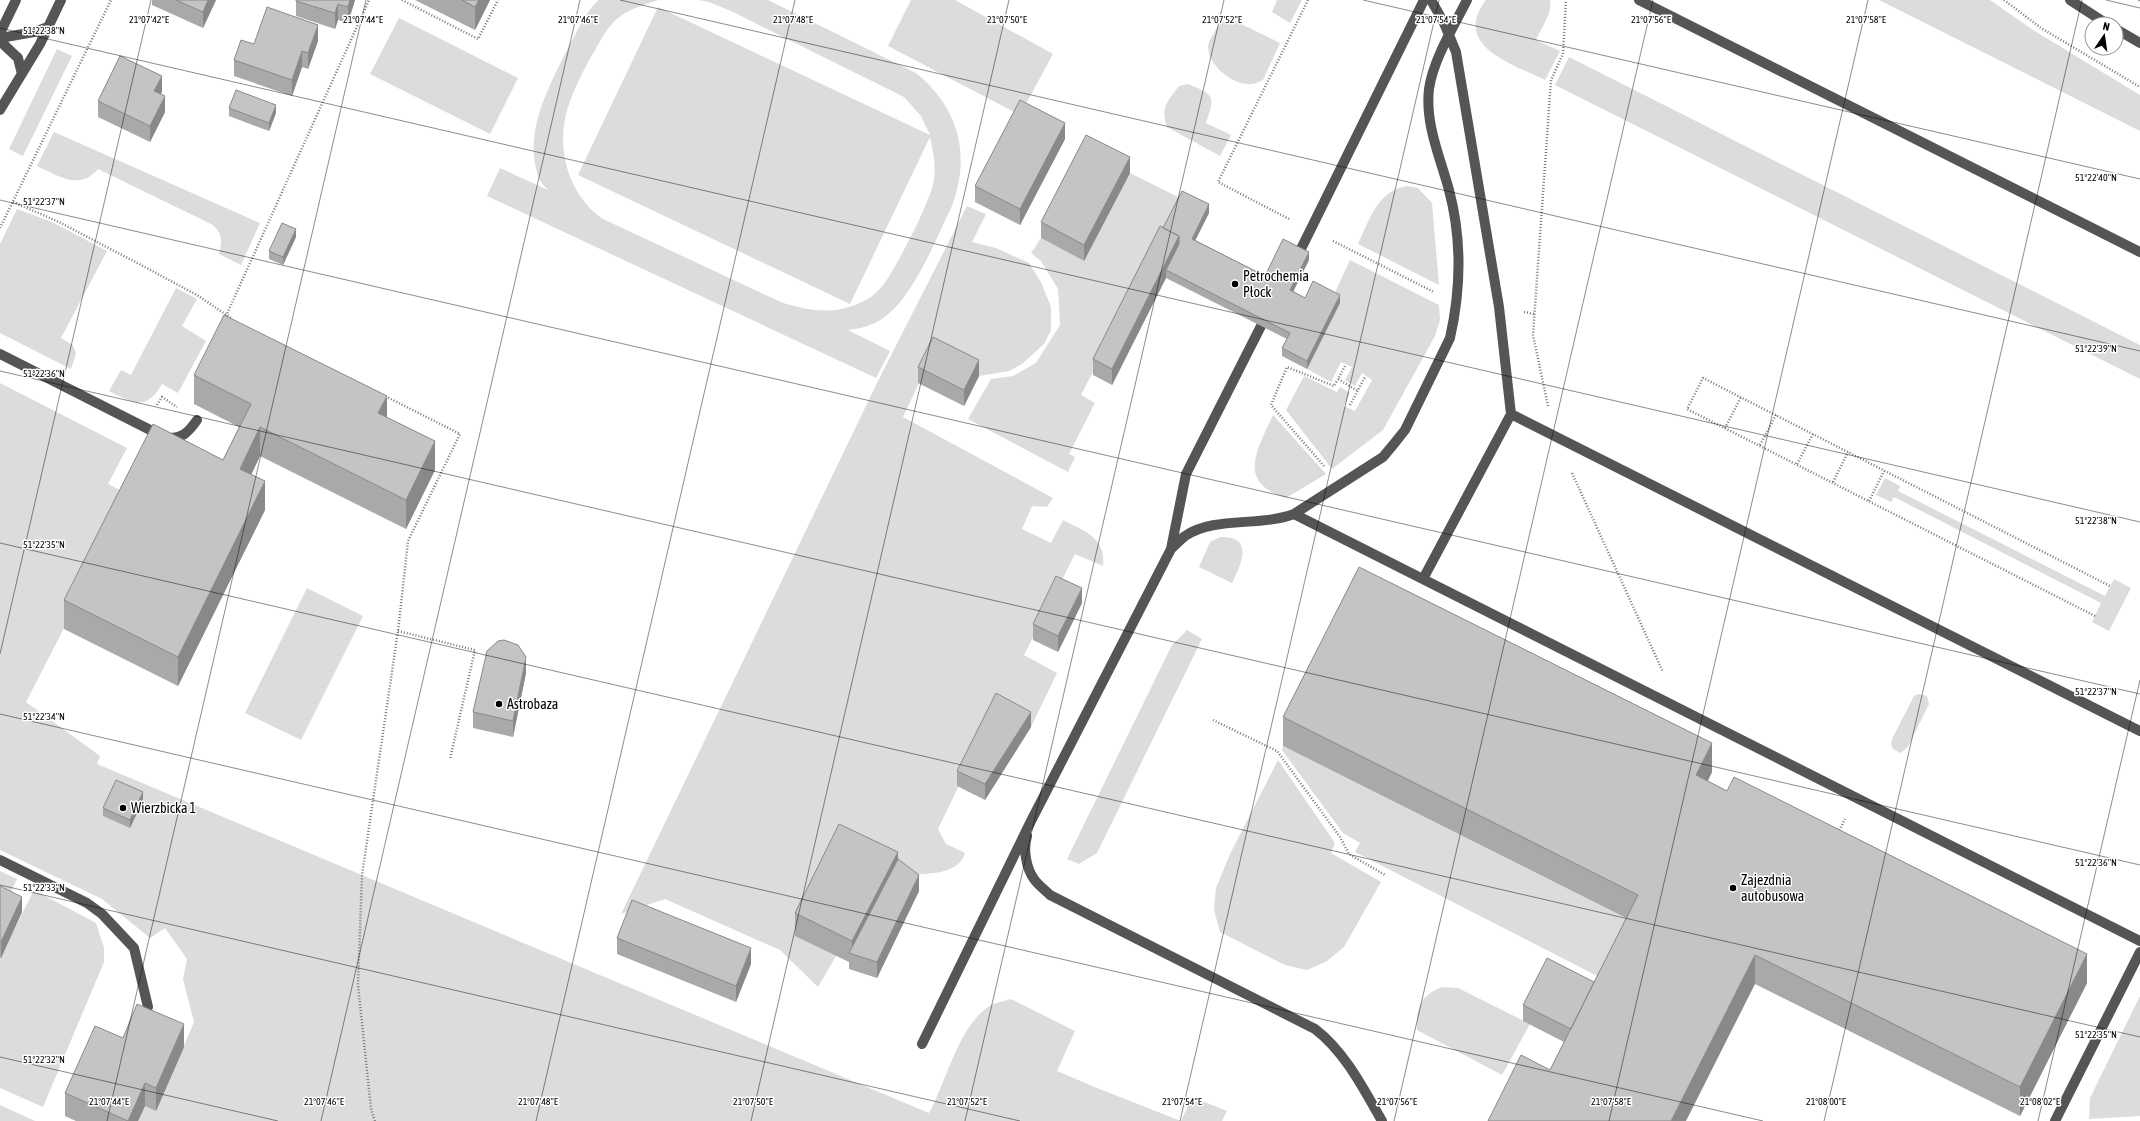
<svg xmlns="http://www.w3.org/2000/svg" width="2140" height="1121" viewBox="0 0 2140 1121" font-family="'Asap Condensed',sans-serif">
  <style>
    .green { fill: #dcdcdc }
    .lines { fill: none; stroke-linecap: round; stroke-linejoin: round }
    .path { stroke: #777; stroke-width: 2.5; stroke-dasharray: 1 2; stroke-linecap: butt }
    .minor { stroke: #555; stroke-width: 10 }
    .wall { fill: #a9a9a9 }
    .shaded-wall { fill: #898989 }
    .building { fill: #c4c4c4; stroke: #898989 }
    .ticks { fill: none; stroke: #000; stroke-width: 1; stroke-opacity: 0.45 }
    .poi-dot { fill: #000; stroke: #fff; stroke-width: 1.5 }
    .labels { text-anchor: middle; stroke-width: 3; stroke-linejoin: round; paint-order: stroke }
    .poi-label { font-size: 14px; fill: #000; stroke: #fff; text-anchor: start }
    .ticks-label { font-size: 10px; text-anchor: middle; fill: #000; stroke: #fff; stroke-width: 3; stroke-linejoin: round; paint-order: stroke }
  </style>
  <rect width="100%" height="100%" fill="#fff"/>
  <path class="green" d="M599,0H658C646,4 633,8 622,15C607,25 600,42 591,57C582,73 574,89 568,107C555,147 568,195 603,219L783,303C813,312 838,315 866,300C872,297 880,289 884,284C897,266 932,199 934,179C936,165 933,151 930,137L850,304L578,175L658,7L930,135L921,116L904,97L731,11L709,2L698,0H768L916,73C959,108 971,154 952,206C935,240 911,306 875,323C866,327 857,329 848,330L890,351L876,378L487,196L500,168L548,190C546,187 540,183 539,178C522,135 549,86 568,48C577,32 585,12 599,0Z
    M911,0H955L1053,54L1020,115L888,46Z
    M1277,0H1302L1290,23L1272,12Z
    M1486,0H1550C1553,13 1541,28 1536,40L1560,51L1545,80C1513,64 1451,46 1486,0Z
    M1879,0H1990L2033,30L2140,95V131Z
    M399,18L518,78L490,134L370,74Z
    M1231,19L1280,43L1263,80C1258,82 1253,85 1248,84C1231,84 1203,61 1209,42C1210,39 1213,35 1215,31C1219,24 1223,20 1231,19Z
    M57,49L72,56L23,156L9,149Z
    M1569,57L2140,345V379L1555,85Z
    M1188,84C1215,95 1215,96 1206,123L1231,135L1220,156L1167,127C1160,107 1168,101 1179,86Z
    M54,132L260,223L241,265L219,254C222,240 223,235 213,225L98,169C79,191 59,176 37,166Z
    M1130,173L1182,199L1081,395L1095,403L1069,454L1075,457L1068,472L968,419L991,379L1013,376L1036,363L1060,325L1058,289L1041,261L1031,253L1041,238L1084,261Z
    M1408,186L1418,188L1432,203L1439,285L1358,244C1369,221 1378,189 1408,186Z
    M967,206L986,214L972,242L996,248L1029,263L1041,282L1051,307V330L1044,344L1022,364L1009,371L979,376L933,353L903,417L1053,498L1047,507L1032,506L1022,529L1051,543L1063,520C1084,531 1106,537 1103,566L1075,554L1024,655L1057,673L1031,727L996,709L938,829L946,844L965,853C958,878 918,873 898,875L836,956L818,987L780,950L665,899L621,914L877,383Z
    M17,209L52,222L107,251L61,338L73,345L76,354L71,369L0,333V244Z
    M1350,260L1439,305L1440,320L1435,336L1383,430L1332,469L1286,410L1304,376L1337,392L1340,387L1350,393L1344,406L1355,411L1372,380L1362,373L1355,386L1345,380L1352,367L1341,362L1331,382L1307,369L1340,303L1332,299Z
    M176,288L197,299L182,326L206,341L178,393L162,384C146,412 133,403 109,391L121,370L131,375Z
    M0,383L127,448L108,484L132,496L26,702L100,756L97,764L929,1113C947,1081 959,1022 993,1004C999,1002 1005,1001 1011,999L1075,1031L1057,1071L1097,1088L1181,1121L1192,1097L1227,1111L1222,1121H138L145,1106L156,1110L194,1022L183,979L187,959L165,928L150,938L102,899L0,850Z
    M1273,415L1326,474L1286,498C1236,482 1257,450 1273,415Z
    M1885,478L1900,486L1898,491L2105,596L2114,579L2131,588L2109,631L2092,622L2101,603L1894,497L1891,502L1876,495Z
    M1220,537C1255,536 1241,564 1232,583L1199,567L1210,542Z
    M307,588L363,616L301,740L245,713Z
    M1187,630L1202,639L1097,853L1079,864L1067,859L1172,645Z
    M1918,694L1927,696L1929,704L1908,747L1901,753L1893,749L1891,744L1892,739L1914,696Z
    M1283,746L1638,924L1609,982L1355,852L1360,843L1343,833L1282,750Z
    M1278,760L1335,843L1331,853L1381,882L1344,947L1327,961L1307,970L1285,965L1220,932L1214,910L1216,888L1230,854Z
    M0,871L17,879L5,904L0,902Z
    M34,890L96,923L104,948V962L43,1107L0,1088V958Z
    M1442,987L1458,988L1530,1024L1502,1075L1417,1030C1416,1008 1421,995 1442,987Z
    M2140,996V1116L2089,1119L2090,1098Z
    M0,1105L35,1121H0Z"/>
  <g class="lines">
    <path class="path" d="M402,0L478,39L498,0
      M2004,0L2041,28L2140,87
      M2139,0L2140,1
      M13,202L59,222L141,265L197,295L231,318
      M1289,219L1218,182L1308,0
      M0,228L111,0
      M1333,241L1434,292
      M1524,312L1534,314
      M226,316L369,0
      M1345,366L1338,379L1358,391
      M157,405L162,397L177,407
      M1350,405L1365,377
      M1548,406L1533,335L1551,80L1563,54L1566,0
      M1725,428L1741,397
      M1760,445L1776,415
      M1797,464L1813,434
      M1324,466L1271,405L1287,367L1334,386L1338,379
      M1572,473L1663,672
      M1833,482L1848,452
      M1869,501L1884,471
      M2095,616L1687,409L1703,378L2110,586
      M398,631L475,650L450,759
      M1213,720L1277,751L1340,837L1349,854L1385,875
      M1838,833L1845,819
      M375,1121L371,1109L358,985L362,875L398,631L408,541L460,434L385,396"/>
    <path class="minor" d="M1639,0L2140,252
      M2070,0L2107,24
      M2116,29L2140,43
      M0,33L16,0
      M0,38L34,32L48,27
      M0,41L18,58L22,74
      M0,110L40,44L61,0
      M1298,255L1424,0
      M0,354L166,438C182,439 188,433 197,420
      M1511,414L2140,731
      M1294,514L2140,941
      M1171,549C1175,545 1180,540 1185,536C1214,516 1260,527 1294,514L1383,457L1393,445L1405,430L1450,338C1461,289 1462,239 1449,190C1440,157 1425,124 1429,89C1433,60 1454,26 1467,0
      M1423,579L1511,414L1499,307L1456,52L1444,23L1431,0
      M1027,836C1023,849 1026,868 1034,879C1038,885 1045,890 1050,895L1315,1029C1345,1052 1363,1088 1382,1121
      M0,860L87,903L102,914L134,948L148,1007
      M922,1044L1031,821L1171,549L1186,474L1261,326
      M2055,1121L2140,952"/>
  </g>
  <path class="wall" d="M152,0H216L203,28L152,5Z
    M355,0L348,23L338,20L335,29L296,16V1Z
    M415,0H490L475,30Z
    M318,41L308,69L302,67L292,96L234,76V60L254,44Z
    M162,92L160,94L165,112L150,142L98,117V101Z
    M229,108L276,113L269,131L229,116Z
    M1065,139L1020,225L975,202V186Z
    M1130,173L1084,261L1041,238V222Z
    M1209,213L1195,240L1265,276L1309,260L1293,291L1305,298L1340,303L1307,369L1282,356V348L1287,339L1166,278L1112,385L1093,375V359L1163,228Z
    M296,237L283,265L269,259V251Z
    M918,367L979,376L964,406L918,383Z
    M194,375L387,417L435,470L406,529L260,456L251,475L265,510L178,686L64,629V600L223,460L239,427L194,404Z
    M1082,603L1058,652L1033,640V624Z
    M526,673L513,737L473,728V712Z
    M1283,717L1712,772L1708,781L2087,983L2020,1116L1755,984L1550,1070L1564,1042L1523,1021V1005L1594,982L1626,918L1283,746Z
    M1031,727L985,800L957,786V771Z
    M143,800L130,828L103,816V808Z
    M898,859L919,891L877,978L849,969V962L795,936V913Z
    M0,886L22,912L1,958H0Z
    M617,938L751,964L736,1002L617,954Z
    M123,1038L184,1047L156,1111L145,1106L138,1121H76L65,1116V1093Z"/>
  <path class="shaded-wall" d="M208,0H216L203,28V12Z
    M350,0H355L348,23V7Z
    M479,0H490L475,30V7Z
    M338,4V20L335,29V13Z
    M318,25V41L308,69V53Z
    M302,51V67L292,96V80Z
    M162,76V92L154,107V91Z
    M165,96V112L150,142V126Z
    M276,105V113L269,131V123Z
    M1065,123V139L1020,225V209Z
    M1130,157V173L1084,261V245Z
    M1209,204V213L1192,247V239Z
    M296,229V237L283,265V257Z
    M1179,236V252L1166,270V278L1112,385V369Z
    M1309,252V260L1290,298V290Z
    M1340,295V303L1307,369V361Z
    M979,360V376L964,406V390Z
    M387,396V425L378,413Z
    M260,427V456L240,498V469Z
    M435,441V470L406,529V500Z
    M265,481V510L178,686V657Z
    M1082,588V603L1058,652V636Z
    M526,657V673L513,737V721Z
    M1031,712V727L985,800V784Z
    M1712,743V772L1696,804V775Z
    M143,792V800L130,828V820Z
    M898,852V875L852,954V941Z
    M919,875V891L877,978V962Z
    M22,897V912L1,958V942Z
    M751,948V964L736,1002V986Z
    M2087,954V983L2020,1116V1087Z
    M1755,955V984L1686,1121H1671Z
    M184,1024V1047L156,1111V1088Z
    M145,1083V1106L138,1121H128Z"/>
  <path class="building" d="M176,0H208L203,12Z
    M296,0H350L348,7L338,4L335,13L296,1Z
    M462,0H479L475,7Z
    M267,7L318,25L308,53L302,51L292,80L234,60L241,40L254,44Z
    M120,56L162,76L154,91L165,96L150,126L98,101Z
    M236,90L276,105L269,123L229,108Z
    M1020,100L1065,123L1020,209L975,186Z
    M1086,135L1130,157L1084,245L1041,222Z
    M1182,191L1209,204L1192,239L1265,276L1283,239L1309,252L1290,290L1305,298L1313,281L1340,295L1307,361L1282,348L1290,333L1166,270L1179,244V236L1163,228Z
    M282,223L296,229L283,257L269,251Z
    M1160,226L1179,236L1112,369L1093,359Z
    M224,315L387,396L378,413L435,441L406,500L260,427L240,469L265,481L178,657L64,600L153,424L223,460L251,404L194,375Z
    M933,337L979,360L964,390L918,367Z
    M1359,567L1712,743L1696,775L1727,791L1734,777L2087,954L2020,1087L1755,955L1671,1121H1488L1521,1055L1550,1070L1638,895L1283,717Z
    M1056,576L1082,588L1058,636L1033,624Z
    M504,640L518,645L526,657L513,721L473,712L487,651L498,641Z
    M996,693L1031,712L985,784L957,771Z
    M116,780L143,792L130,820L103,808Z
    M839,824L898,852L852,941L795,913Z
    M898,859L919,875L877,962L849,953Z
    M0,886L22,897L1,942H0Z
    M632,900L751,948L736,986L617,938Z
    M1547,958L1594,982L1571,1029L1523,1005Z
    M137,1004L184,1024L156,1088L145,1083L128,1121L65,1093L95,1026L123,1038Z"/>
  <path class="ticks" d="M620,0L2140,351M1363,0L2140,179M2106,0L2140,8M0,28L2140,522M0,200L2140,694M0,371L2140,865M0,543L2140,1037M0,654L151,0M0,714L1763,1121M0,885L1020,1121M0,1057L278,1121M107,1121L366,0M321,1121L580,0M536,1121L795,0M751,1121L1009,0M965,1121L1224,0M1180,1121L1439,0M1394,1121L1653,0M1609,1121L1868,0M1824,1121L2082,0M2038,1121L2140,680"/>
  <g class="poi-dot">
    <circle cx="1235" cy="284" r="4"/>
    <circle cx="499" cy="704" r="4"/>
    <circle cx="123" cy="808" r="4"/>
    <circle cx="1733" cy="888" r="4"/>
  </g>
  <g class="labels">
    <g class="poi-label">
      <text x="1243" y="281">Petrochemia<tspan x="1243" dy="16">Płock</tspan></text>
      <text x="507" y="709">Astrobaza</text>
      <text x="131" y="813">Wierzbicka 1</text>
      <text x="1741" y="885">Zajezdnia<tspan x="1741" dy="16">autobusowa</tspan></text>
    </g>
  </g>
  <g class="ticks-label">
    <text x="149" y="23">21°07'42"E</text>
    <text x="363" y="23">21°07'44"E</text>
    <text x="578" y="23">21°07'46"E</text>
    <text x="793" y="23">21°07'48"E</text>
    <text x="1007" y="23">21°07'50"E</text>
    <text x="1222" y="23">21°07'52"E</text>
    <text x="1436" y="23">21°07'54"E</text>
    <text x="1651" y="23">21°07'56"E</text>
    <text x="1866" y="23">21°07'58"E</text>
    <text x="44" y="34">51°22'38"N</text>
    <text x="2096" y="181">51°22'40"N</text>
    <text x="44" y="205">51°22'37"N</text>
    <text x="2096" y="352">51°22'39"N</text>
    <text x="44" y="377">51°22'36"N</text>
    <text x="2096" y="524">51°22'38"N</text>
    <text x="44" y="548">51°22'35"N</text>
    <text x="2096" y="695">51°22'37"N</text>
    <text x="44" y="720">51°22'34"N</text>
    <text x="2096" y="866">51°22'36"N</text>
    <text x="44" y="891">51°22'33"N</text>
    <text x="2096" y="1038">51°22'35"N</text>
    <text x="44" y="1063">51°22'32"N</text>
    <text x="109" y="1105">21°07'44"E</text>
    <text x="324" y="1105">21°07'46"E</text>
    <text x="538" y="1105">21°07'48"E</text>
    <text x="753" y="1105">21°07'50"E</text>
    <text x="967" y="1105">21°07'52"E</text>
    <text x="1182" y="1105">21°07'54"E</text>
    <text x="1397" y="1105">21°07'56"E</text>
    <text x="1611" y="1105">21°07'58"E</text>
    <text x="1826" y="1105">21°08'00"E</text>
    <text x="2040" y="1105">21°08'02"E</text>
  </g>
  <g transform="translate(2104 36) rotate(13)"><circle r="19" fill="#ffffff" stroke="#999999"/>
  <path d="M0-3L7 15L0 10L-7 15Z" fill="#000000"/>
  <text y="-6" font-size="11" font-weight="bold" text-anchor="middle" fill="#000000">N</text>
  </g>
</svg>
